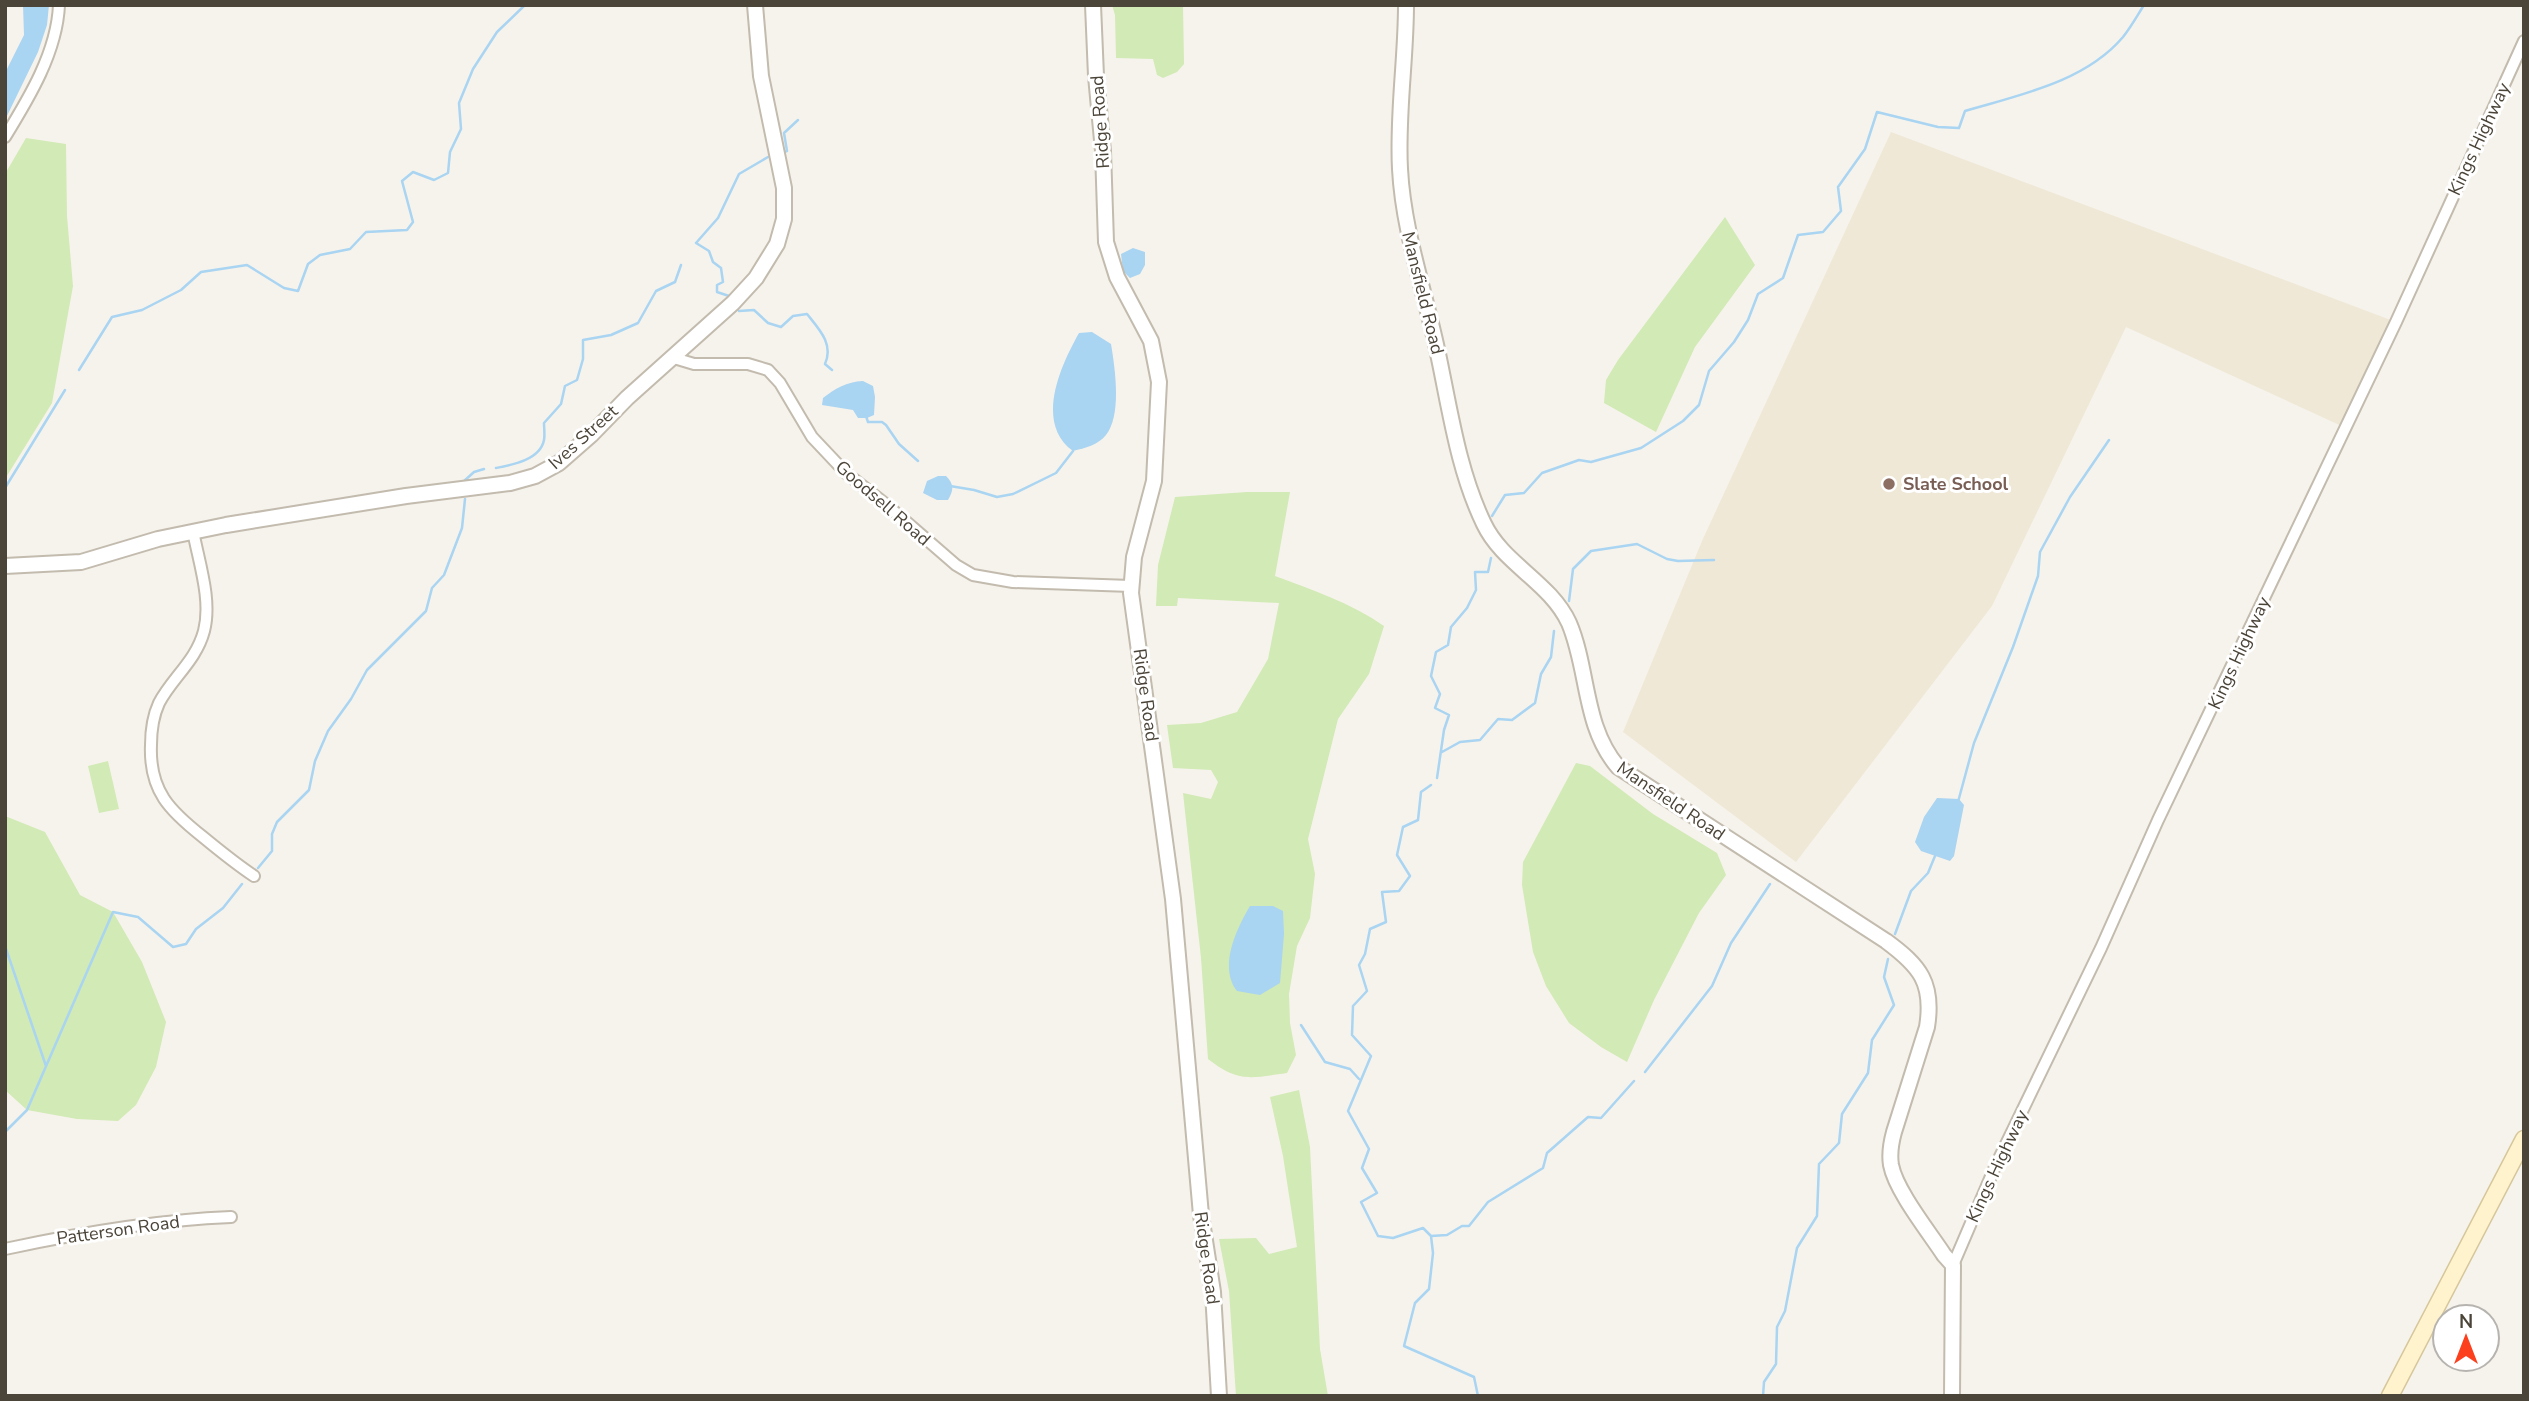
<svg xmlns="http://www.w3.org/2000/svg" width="2529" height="1401" viewBox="0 0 2529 1401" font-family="'Nunito Sans',sans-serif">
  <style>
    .education { fill: #efe8d6 }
    .green { fill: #d2eab5 }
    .water { fill: #a9d4f2 }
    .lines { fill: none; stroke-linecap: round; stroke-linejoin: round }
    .stream { stroke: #a9d4f2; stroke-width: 2.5 }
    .minor-casing { stroke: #c2bbae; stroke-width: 14 }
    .tertiary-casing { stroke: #c2bbae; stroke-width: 18 }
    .secondary-casing { stroke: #d6c79b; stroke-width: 19 }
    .minor { stroke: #fff; stroke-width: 10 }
    .tertiary { stroke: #fff; stroke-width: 14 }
    .secondary { stroke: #fff3cd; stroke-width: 16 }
    .education-dot { fill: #8d6e63; stroke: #fff; stroke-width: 2.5 }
    .labels { text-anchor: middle; stroke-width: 6; stroke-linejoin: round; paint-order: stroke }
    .street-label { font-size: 18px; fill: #4b4439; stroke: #fff }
    .education-label { font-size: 18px; font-weight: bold; fill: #785e54; stroke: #fff; text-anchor: start }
  </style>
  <rect width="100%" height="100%" fill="#f6f3ec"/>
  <path class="education" d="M1891,132L2396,322L2346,428L2126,327L1992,606L1796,862L1623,732L1702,541Z"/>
  <path class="green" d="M1112,5H1183L1184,64L1177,72L1163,78L1157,75L1153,59L1116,58L1115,15Z
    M26,138L66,144L67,216L73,286L52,403L5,479V174Z
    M1725,217L1755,265L1695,347L1656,432L1604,403L1606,380L1618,360Z
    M1247,492H1290L1275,576C1313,590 1351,603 1384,626L1369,674L1338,719L1308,839L1315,874L1310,918L1297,946L1289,994L1290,1023L1296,1055L1287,1073C1250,1078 1239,1083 1208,1059L1201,958L1183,793L1211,799L1218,782L1211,770L1173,768L1167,725L1201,723L1237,712L1268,659L1279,603L1178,598L1177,606H1156L1158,565L1175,497Z
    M108,761L119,809L99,813L88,766Z
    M1576,763L1590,766L1653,814L1717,853L1726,875L1699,913L1654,1000L1627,1062L1601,1047L1569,1023L1546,986L1533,952L1522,885L1523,862Z
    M5,816L45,832L80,895L113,912L142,962L166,1022L156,1067L136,1105L118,1121L77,1119L27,1110L5,1090Z
    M1299,1090L1310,1147L1320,1349L1328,1396H1236L1229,1291L1219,1239L1256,1238L1269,1254L1297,1247L1283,1156L1270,1097Z"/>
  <path class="water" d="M23,5H49L47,25L38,52L5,120V73L24,35Z
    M1133,248L1145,252V265L1140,274L1130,278L1123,271L1121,254Z
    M1092,332L1111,344C1115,368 1122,415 1106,435C1098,445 1085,448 1073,451C1034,423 1061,365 1079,333Z
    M863,381L873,386L875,397L874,415L867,418H858L853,410L822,405L823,398C836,388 846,382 863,381Z
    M938,476H946C954,484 954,490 948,500H937L923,493L927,481Z
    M1937,798L1959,799L1964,805L1954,856L1950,861L1921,851L1915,842L1924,817Z
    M1250,906H1273L1283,911L1284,934L1280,983L1260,995L1237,991C1218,967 1237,928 1250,906Z"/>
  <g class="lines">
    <path class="stream" d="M784,152L787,151L784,133L798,120
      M729,296L717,292V285L723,282L721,268L713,262L709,251L696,243L718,218L739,174L768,157
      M739,311L754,310L768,323L781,327L793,316L807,314C819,329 834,344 825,364L832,370
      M79,370L112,317L142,310L181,290L201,272L247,265L284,288L298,291L308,264L320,255L350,249L366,232L407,230L413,222L402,181L413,172L434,180L448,173L450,152L461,129L459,103L473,69L497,32L525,5
      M866,416L868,422H882L886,425L899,444L918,461
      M496,468C512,465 540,460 544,440C545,435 544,428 544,423L561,404L565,386L577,380L583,359V340L611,335L638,323L656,291L675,282L681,265
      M463,482L474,472L484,469
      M950,486L974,490L997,497L1013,494L1056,473L1073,451
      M5,488L65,390
      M1492,516L1505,495L1524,493L1542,473L1579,460L1591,462L1641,448L1683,421L1699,405L1709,371L1734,342L1748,320L1758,294L1783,278L1798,235L1823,232L1841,211L1838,187L1865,149L1877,112L1938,127L1959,128L1965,111C2019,95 2085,82 2123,37C2131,27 2137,16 2144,5
      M1569,601L1573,569L1591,551L1637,544L1667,559L1678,561L1714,560
      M1442,752L1460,742L1480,740L1498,719L1512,720L1535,703L1541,674L1551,657L1554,631
      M1437,778L1444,730L1449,715L1435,708L1440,694L1431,676L1436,652L1448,645L1451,627L1467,608L1476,590L1475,572H1488L1491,558
      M1431,785L1421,792L1418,820L1403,827L1397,855L1410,876L1399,891L1382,892L1386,922L1370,929L1365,954L1359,965L1367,991L1353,1006L1352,1035L1371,1056L1348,1111L1369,1149L1362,1168L1377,1193L1361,1202L1378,1236L1393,1238L1423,1228L1431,1236L1433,1253L1429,1289L1415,1303L1404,1346L1474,1377L1478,1396
      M1958,802L1974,743L2013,647L2038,576L2040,552L2070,497L2109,440
      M258,868L272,851V834L277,822L309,790L315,761L328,731L351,699L367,670L426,611L432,588L444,575L462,528L465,499
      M1895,934L1911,891L1928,873L1935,856
      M5,946L46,1066
      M1301,1025L1325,1062L1350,1069L1359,1079
      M1645,1072L1712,986L1731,943L1770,884
      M5,1132L27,1110L113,912L138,917L173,947L186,944L196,929L223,908L242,884
      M1431,1236L1447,1235L1462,1226H1469L1488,1202L1543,1168L1547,1153L1588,1117L1601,1118L1634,1081
      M1763,1396L1764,1382L1776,1364L1777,1327L1785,1311L1797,1248L1817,1216L1819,1164L1839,1143L1842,1114L1868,1073L1872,1040L1894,1005L1884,977L1888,959"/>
    <g class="minor-casing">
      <path id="minor" d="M5,137C29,98 57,52 59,5
        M674,358L694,364H748L768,370L780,383L812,437L846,473L888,506L956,565L973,575L1013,582L1131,586
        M193,531C199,563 212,600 204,631C196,661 172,678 159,703C153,716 151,731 151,745C149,791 170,811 203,837C220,851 236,864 254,876
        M5,1249C79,1233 155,1220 231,1217
        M1953,1265L1995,1167L2101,948L2158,820L2396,322L2524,41"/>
    </g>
    <g class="tertiary-casing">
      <path id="tertiary" d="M1093,5L1096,76L1103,151L1106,242L1117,277L1151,341L1159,382L1154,481L1134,557L1131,593L1173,899L1201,1215L1213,1292L1219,1396
        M1406,5C1406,60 1397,114 1400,169C1403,227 1422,283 1435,340C1449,401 1456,466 1484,524C1503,564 1550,582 1569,623C1589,670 1583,726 1618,767L1886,941C1920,966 1934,983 1927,1027L1894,1132C1891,1143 1889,1153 1891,1165C1896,1191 1929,1232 1944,1255L1953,1265L1952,1396
        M5,566L81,562L158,539L226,525L406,496L510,483L535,476L559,463L591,435L627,398L733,303L756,278L777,244L784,219V188L761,76L755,5"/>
    </g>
    <g class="secondary-casing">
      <path id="secondary" d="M2390,1396L2524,1139"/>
    </g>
    <use href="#minor" class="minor"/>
    <use href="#tertiary" class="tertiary"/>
    <use href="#secondary" class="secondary"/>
  </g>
  <circle class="education-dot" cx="1889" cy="484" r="7"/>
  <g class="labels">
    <g class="street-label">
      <text transform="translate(1100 122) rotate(-94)" y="6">Ridge Road</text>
      <text transform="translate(2479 139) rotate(-65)" y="6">Kings Highway</text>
      <text transform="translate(1423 293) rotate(76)" y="6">Mansfield Road</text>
      <text transform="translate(583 437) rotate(-42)" y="6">Ives Street</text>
      <text transform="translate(883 503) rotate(41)" y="6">Goodsell Road</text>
      <text transform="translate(2239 653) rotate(-65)" y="6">Kings Highway</text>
      <text transform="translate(1146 695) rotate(82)" y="6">Ridge Road</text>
      <text transform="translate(1671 801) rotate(34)" y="6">Mansfield Road</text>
      <text transform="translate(1997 1166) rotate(-65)" y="6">Kings Highway</text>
      <text transform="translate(118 1230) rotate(-8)" y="6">Patterson Road</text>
      <text transform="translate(1207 1258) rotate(82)" y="6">Ridge Road</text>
    </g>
    <g class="education-label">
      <text x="1903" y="490">Slate School</text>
    </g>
  </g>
  <rect width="2529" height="1401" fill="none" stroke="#4b4439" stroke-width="14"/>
  <g transform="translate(2466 1338)"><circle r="33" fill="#ffffff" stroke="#b7b4b0" stroke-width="2"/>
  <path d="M0-5L12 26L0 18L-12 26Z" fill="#fc3f1d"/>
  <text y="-10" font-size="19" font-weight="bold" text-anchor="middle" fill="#4b4439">N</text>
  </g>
</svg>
